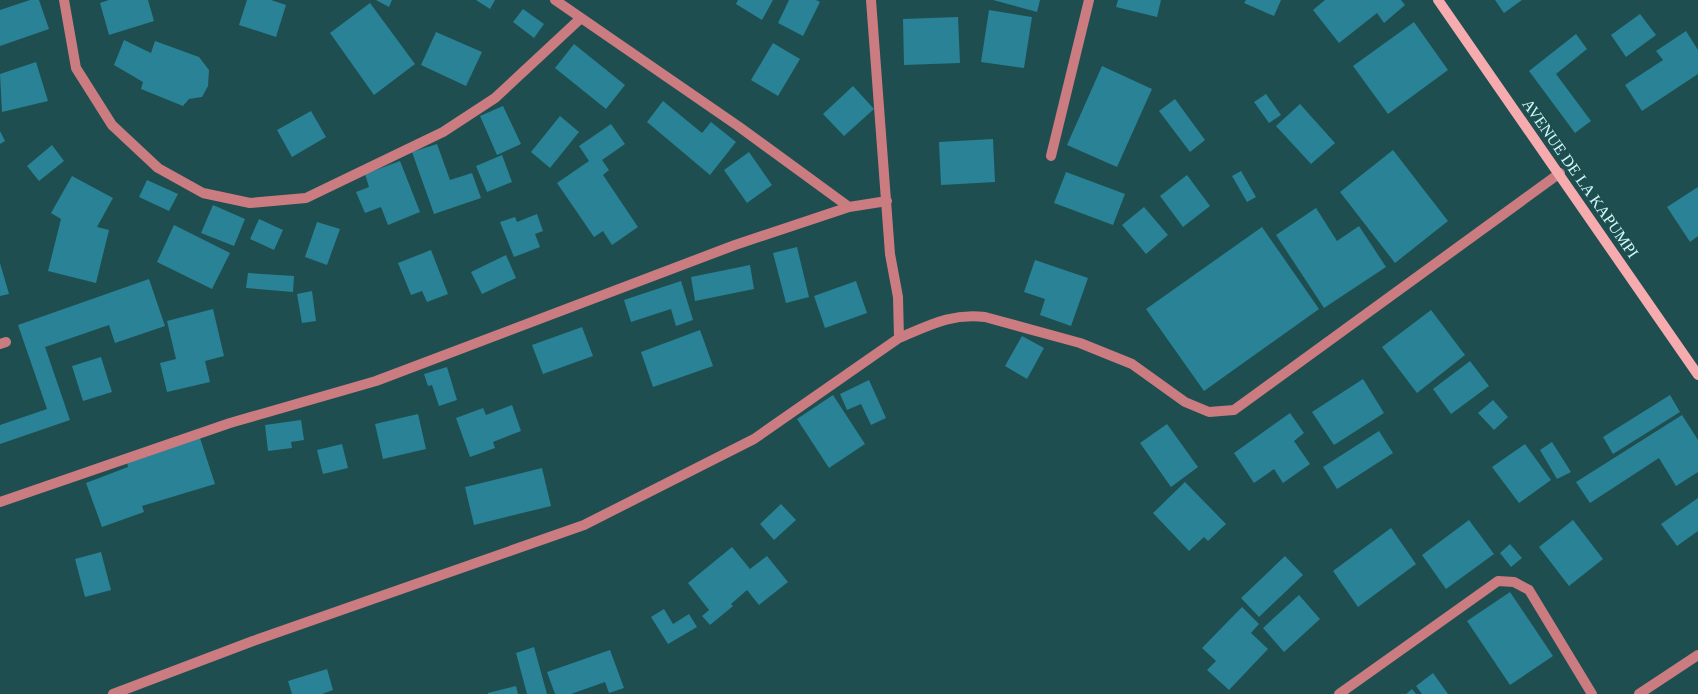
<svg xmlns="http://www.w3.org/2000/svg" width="1698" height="694" viewBox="0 0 1698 694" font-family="Georgia,serif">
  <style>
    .building { fill: #2a8296 }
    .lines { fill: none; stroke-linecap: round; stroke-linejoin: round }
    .minor { stroke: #ca7c80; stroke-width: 10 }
    .secondary { stroke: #f6abae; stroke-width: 10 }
    .labels { text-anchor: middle; stroke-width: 4; stroke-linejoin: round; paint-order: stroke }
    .street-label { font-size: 16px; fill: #d0fafa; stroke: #1e4e4f }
  </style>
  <rect width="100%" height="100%" fill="#1e4e4f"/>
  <path class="building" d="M30,0H39L49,29L0,46V10Z
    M109,0H148L154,21L109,35L100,3Z
    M247,0H271L286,5L276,37L239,25Z
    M376,0H392L389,7Z
    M476,0H495L490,9Z
    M738,0H773L762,20L736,4Z
    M789,0H816L820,2L803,36L778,23Z
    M993,0H1040L1037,12Z
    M1118,0H1161L1157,17L1116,7Z
    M1246,0H1281L1274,16L1244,3Z
    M1325,0H1401L1405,5L1384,23L1377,13L1339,43L1313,10Z
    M1495,0H1522L1504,13Z
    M370,3L415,64L374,95L330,33Z
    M523,9L544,24L534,38L513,22Z
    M989,10L1032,17L1024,68L981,62Z
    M1640,14L1656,35L1626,57L1611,35Z
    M958,17L960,63L904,65L903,19Z
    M1414,22L1448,70L1388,114L1353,66Z
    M1686,31L1698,50V74L1642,111L1625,85L1663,60L1656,51Z
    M436,32L482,52L466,86L421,65Z
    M1576,34L1587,49L1556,74L1591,121L1575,133L1529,71Z
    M124,40L151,53L155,41L199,57L209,70L208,86L202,97L189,99L183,106L141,89L143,82L114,65Z
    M773,43L800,59L778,96L751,80Z
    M574,44L625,85L606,109L555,68Z
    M36,62L48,101L2,112L0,74Z
    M1102,66L1152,89L1117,167L1067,145Z
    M853,86L874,109L844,136L823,114Z
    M1266,94L1281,115L1269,123L1254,102Z
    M1175,99L1205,140L1190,152L1159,111Z
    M663,101L702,133L711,122L736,142L710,175L647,122Z
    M1300,104L1335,143L1311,164L1276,126Z
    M503,106L521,144L497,155L480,116Z
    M311,111L326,137L292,157L277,130Z
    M560,116L579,132L550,168L531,152Z
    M611,124L625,144L602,160L609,170L603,175L638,227L612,245L603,231L594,237L557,183L589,161L579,146Z
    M0,131L5,141L0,144Z
    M993,139L995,182L941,185L939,142Z
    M437,144L450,180L472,173L481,198L434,214L412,152Z
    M52,145L64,161L39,181L27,166Z
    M1393,150L1448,221L1395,263L1340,192Z
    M749,152L772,185L747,203L724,170Z
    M502,155L512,182L487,192L476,166Z
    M400,161L420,212L388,225L381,207L365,213L356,192L369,187L365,174Z
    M1241,171L1256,197L1247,202L1232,176Z
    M1066,172L1125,194L1113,225L1054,203Z
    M1187,175L1210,206L1183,227L1160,196Z
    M72,176L113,198L97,227L109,230L96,283L48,271L61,219L51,213Z
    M147,180L178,194L169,211L139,197Z
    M1698,187V236L1690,242L1667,207Z
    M213,205L245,219L234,246L201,233Z
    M1144,207L1168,235L1146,254L1122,225Z
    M1316,208L1337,241L1359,226L1386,267L1324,308L1276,235Z
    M537,214L543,231L535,234L540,247L514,257L500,222L515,217L517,222Z
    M259,219L283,230L274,250L250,239Z
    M317,222L340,229L327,265L305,257Z
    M174,225L230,253L212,289L157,262Z
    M1262,227L1319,309L1204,391L1146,309Z
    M797,247L809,297L786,303L773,253Z
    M431,250L448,294L427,302L422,291L411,295L398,263Z
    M506,255L516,278L482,294L471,272Z
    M1035,260L1088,278L1071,326L1040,315L1045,299L1024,292Z
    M0,263L9,294L0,296Z
    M750,265L754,289L695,301L691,277Z
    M248,273L294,276L293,292L246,288Z
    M149,279L165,326L115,343L109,325L45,347L70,420L0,444V425L47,409L18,325Z
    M681,281L693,320L676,326L671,309L631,322L624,300Z
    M856,281L867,313L825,328L814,296Z
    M312,291L316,321L302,323L297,294Z
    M213,309L224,356L205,361L210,382L167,392L160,363L176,359L167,321Z
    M1431,310L1465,355L1417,393L1382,347Z
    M582,327L593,356L543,374L532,345Z
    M700,330L713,366L653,387L641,352Z
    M1022,336L1044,348L1027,379L1005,366Z
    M101,357L112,392L83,401L72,366Z
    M1470,361L1489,386L1451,414L1433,389Z
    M447,367L457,400L439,406L432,385L428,386L424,374Z
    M1363,379L1384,413L1334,445L1312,412Z
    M869,380L886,418L871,425L861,404L847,410L840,394Z
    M833,395L865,444L829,468L797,419Z
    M1670,395L1680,412L1613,454L1603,437Z
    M1493,400L1508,417L1494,430L1478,413Z
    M512,405L521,431L493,442L495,448L470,457L456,418L483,408L486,415Z
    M1290,413L1304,433L1294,441L1310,464L1283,483L1274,469L1254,483L1234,453Z
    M418,414L426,449L383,459L375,424Z
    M1682,415L1698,440V472L1676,486L1659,458L1590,503L1576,482Z
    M301,420L304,440L291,442L292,448L268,451L265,425Z
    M1167,424L1198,467L1171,487L1140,443Z
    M1379,431L1393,453L1337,489L1323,467Z
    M200,438L215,484L142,506L144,512L102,527L86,483L128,467L127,462Z
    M1552,442L1571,472L1557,479L1540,450Z
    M342,444L348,468L323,474L317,450Z
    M1525,444L1551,480L1519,503L1492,467Z
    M542,468L551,506L474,525L465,487Z
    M1185,482L1226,524L1208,541L1204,537L1189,551L1153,513Z
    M1698,498V531L1677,546L1661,524Z
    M781,504L796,520L774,540L760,524Z
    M1469,520L1494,554L1446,589L1422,555Z
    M1573,520L1603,559L1569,586L1539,547Z
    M1391,528L1416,564L1358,607L1333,571Z
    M1510,544L1522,558L1511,567L1500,553Z
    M732,547L750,569L767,556L788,582L759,605L747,590L731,604L733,606L710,625L702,616L709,610L688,583Z
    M101,552L111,590L85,597L75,559Z
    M1285,556L1303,575L1259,617L1241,598Z
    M1510,592L1553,656L1510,685L1467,621Z
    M1299,595L1320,619L1284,652L1263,628Z
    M1242,607L1259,624L1251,633L1268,649L1229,690L1207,670L1216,661L1202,648Z
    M664,609L673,624L689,614L697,627L668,644L651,617Z
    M534,647L547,694H527L516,653Z
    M610,650L624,688L609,693L605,682L571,694H555L547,672Z
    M327,669L333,690L322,694H292L288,681Z
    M1433,673L1448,694H1422L1416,686Z
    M516,686L518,694H488V693Z
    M1412,689L1416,694H1406Z"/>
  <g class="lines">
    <path class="minor" d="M64,0L76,68L112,125L158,168L203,193L250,203L306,198L443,132L495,98L581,18
      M555,0L738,126L849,207
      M1051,156L1089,0
      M899,338C930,325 951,313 985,317L1080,343L1132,364L1185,402L1209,412L1234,410L1560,173
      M0,344L6,342
      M0,502L230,423L376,381L735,245L849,207L887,201
      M113,694L253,641L584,525L754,439L899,338L898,297L890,254L871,0
      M1339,694L1498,581L1514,582L1529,590L1592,694
      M1639,694L1698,655"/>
    <path class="secondary" d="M1438,0L1698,375"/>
  </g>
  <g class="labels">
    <g class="street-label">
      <text transform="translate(1581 178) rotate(55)" y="6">AVENUE DE LA KAPUMPI</text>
    </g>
  </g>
</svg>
